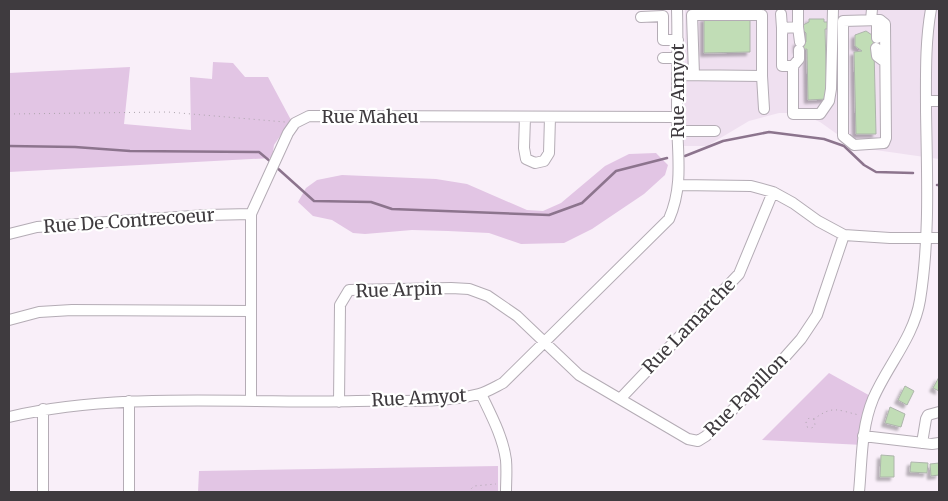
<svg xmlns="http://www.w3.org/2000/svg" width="948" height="501" viewBox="0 0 948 501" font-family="Merriweather,serif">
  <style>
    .built { fill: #efe0f0 }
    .green { fill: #e2c5e4 }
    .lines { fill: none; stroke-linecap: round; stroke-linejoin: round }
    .stream { stroke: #8c748d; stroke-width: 2.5 }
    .building { fill: #c1ddb6; stroke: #adb5ab; filter: url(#shadow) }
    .minor-casing { stroke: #b4acb5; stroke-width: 12 }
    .path { stroke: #ada5ad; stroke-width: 1; stroke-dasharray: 1 4; stroke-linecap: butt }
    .minor { stroke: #fff; stroke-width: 10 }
    .labels { text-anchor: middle; stroke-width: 4.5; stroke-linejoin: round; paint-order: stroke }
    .street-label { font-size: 18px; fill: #3f3b3f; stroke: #fff }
  </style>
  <defs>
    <filter id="shadow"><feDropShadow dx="-3.5" dy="3.5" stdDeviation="1" flood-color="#0004"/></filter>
  </defs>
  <rect width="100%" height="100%" fill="#f9eff9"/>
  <path class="built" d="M685,9H939V159L868,149L851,144L820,122L799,113H779L749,121L707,146H684Z"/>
  <path class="green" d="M213,62L233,63L245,77H268L291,120L274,145L272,158L9,172V73L130,67L124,124L191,130L190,77L212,79Z
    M656,153L668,165L665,175L644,194L592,229L564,243L521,244L489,233L448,231L412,230L365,234L353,233L332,220L313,216L298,202L306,188L317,180L342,175L436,179L467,184L527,210L543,211L561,203L605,166L629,154Z
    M829,373L874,398L863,445L762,440Z
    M498,466V492H198L199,471Z"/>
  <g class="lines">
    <path class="stream" d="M9,146L75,147L130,151L259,152L271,162
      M685,156L723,141L769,132L824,139L844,146L864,165L876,172L913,173
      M275,166L314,201L371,202L392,209L549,215L582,203L616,171L667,158
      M937,185H939"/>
  </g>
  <path class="building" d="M704,18H750V52L704,53Z
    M809,19H824V22H828V29H825L827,99L808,100L807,49L797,50V42H806V33L803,30V25L809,22Z
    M866,31L881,41V44L874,49L876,134H856L854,52L862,51L855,46V35Z
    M939,377V391L933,388Z
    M905,386L914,391L907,405L898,400Z
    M890,407L905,414L901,427L885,423Z
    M881,455L894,456V477H880Z
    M911,462L928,463L927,473L910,472Z
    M939,463V475L931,476L930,464Z"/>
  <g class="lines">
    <g class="minor-casing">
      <path id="minor" d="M798,9V27L782,28V66H793V114H820L829,101L831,89L833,9
        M781,14L782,28
        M641,17L663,16V40H678
        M871,20L872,9
        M880,20L885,24L886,138L884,143L854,145L843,136V21Z
        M798,27L800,42
        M877,38V20
        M876,48L877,56L885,62
        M663,58H678
        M793,66L799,59V50
        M677,75L762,76V15H692L694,75
        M762,76L764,109
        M926,101H939
        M525,117L524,148L526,159L535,163L544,161L549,153L550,117
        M677,131H715
        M679,185L751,186L773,192L793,203L818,221L844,235L890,238H939
        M9,234L37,227L206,215L251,214
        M9,320L39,312L72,310L251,311
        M481,394C491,415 503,437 506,460C507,471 506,482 506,492
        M620,399L739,274L773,192
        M129,401V492
        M251,401V214L288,133L295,123L309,116L677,117
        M339,402L340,305L349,290L451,288L469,289L488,296L517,316L579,375L688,439L698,441L706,436L777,366L801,339L817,315L844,235
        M9,417C122,391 242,404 357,401C397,400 440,404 479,394C487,392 495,387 503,383L669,219C684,185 677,152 677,117C677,81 678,45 677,9
        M863,436L932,444L939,443
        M922,443L926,419L928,415L939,412
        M43,492V409
        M859,492C862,461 861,428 873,399C887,366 914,337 920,300C930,238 927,174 926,111C926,76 925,43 931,9"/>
    </g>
    <path class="path" d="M9,114L168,112L285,122
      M814,419L809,418L806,422L807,427L812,428L815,425L814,419C833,405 837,410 859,415
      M468,492L474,486L496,484"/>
    <use href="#minor" class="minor"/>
  </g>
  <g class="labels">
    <g class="street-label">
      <text transform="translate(678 91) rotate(-90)" y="6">Rue Amyot</text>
      <text x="370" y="123">Rue Maheu</text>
      <text transform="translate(129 221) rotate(-4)" y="6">Rue De Contrecoeur</text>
      <text transform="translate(399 290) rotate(-2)" y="6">Rue Arpin</text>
      <text transform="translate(689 326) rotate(-46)" y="6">Rue Lamarche</text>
      <text transform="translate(746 395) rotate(-45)" y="6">Rue Papillon</text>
      <text transform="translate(419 398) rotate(-3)" y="6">Rue Amyot</text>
    </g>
  </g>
  <rect width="948" height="501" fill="none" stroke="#3f3b3f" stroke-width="20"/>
</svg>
